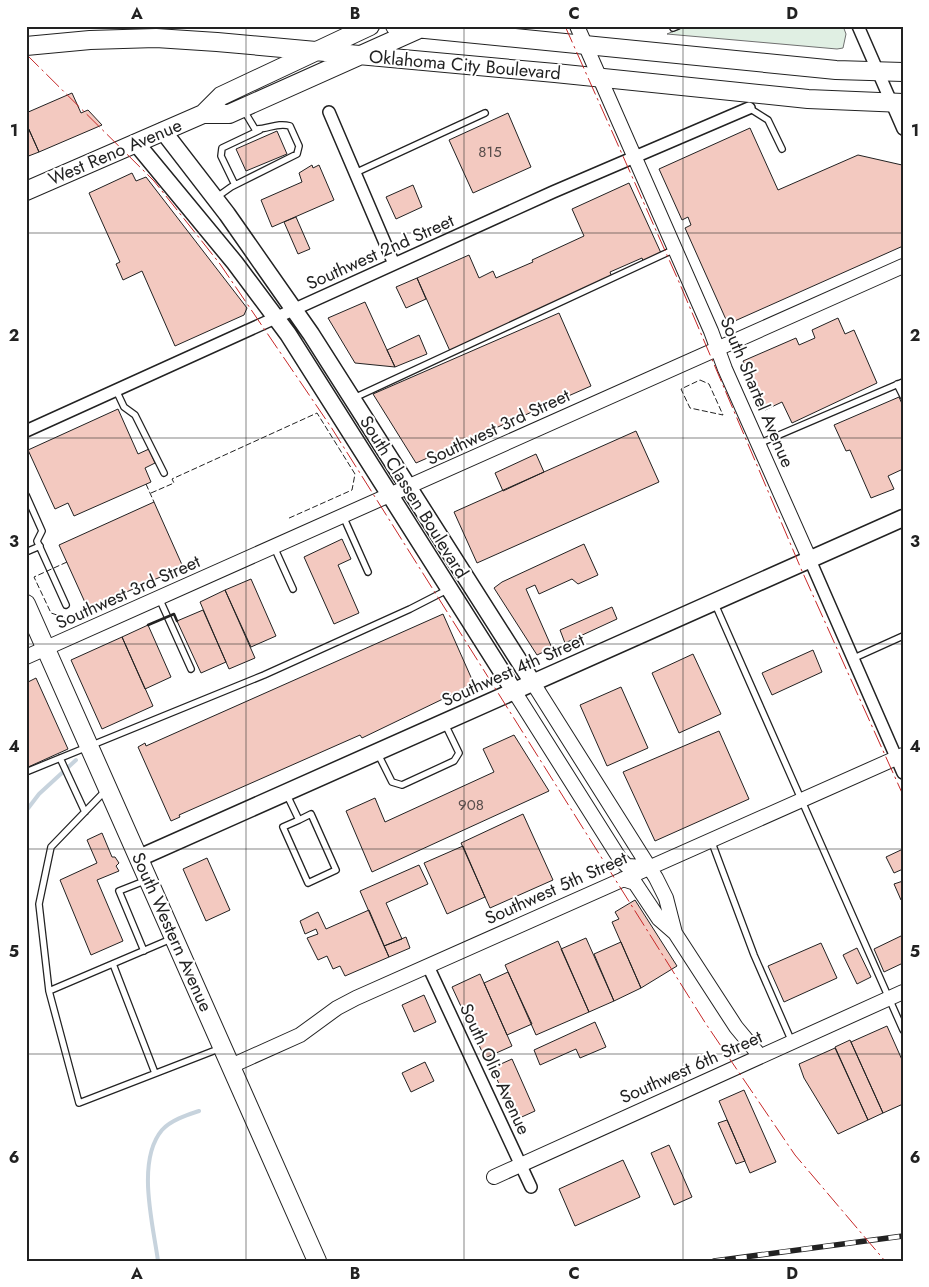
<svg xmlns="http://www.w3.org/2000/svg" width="929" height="1287" viewBox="0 0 929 1287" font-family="Jost,sans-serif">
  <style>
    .green { fill: #e0efe3; stroke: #6f6f6f }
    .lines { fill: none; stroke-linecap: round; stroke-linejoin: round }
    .stream { stroke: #c7d3dd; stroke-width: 4 }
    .building { fill: #f3c9c0; stroke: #222 }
    .service-casing { stroke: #222; stroke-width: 8 }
    .minor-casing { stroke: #222; stroke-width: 14 }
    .tertiary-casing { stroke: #222; stroke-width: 16 }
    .secondary-casing { stroke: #222; stroke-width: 19 }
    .primary-casing { stroke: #222; stroke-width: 20 }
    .service { stroke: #fff; stroke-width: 5.5 }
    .minor { stroke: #fff; stroke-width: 11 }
    .tertiary { stroke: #fff; stroke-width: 14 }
    .secondary { stroke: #fff; stroke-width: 16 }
    .primary { stroke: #fff; stroke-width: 18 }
    .rail-casing { stroke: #222; stroke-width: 5.5 }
    .rail { stroke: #fff; stroke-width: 4; stroke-dasharray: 11; stroke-linecap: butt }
    .fence { stroke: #222; stroke-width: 1; stroke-dasharray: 6 2.5; stroke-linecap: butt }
    .wall { stroke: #222; stroke-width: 2.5 }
    .power { stroke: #c62828; stroke-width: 1; stroke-dasharray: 18 4 2.5 4; stroke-linecap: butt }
    .grid { fill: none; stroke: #222; stroke-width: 1; stroke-opacity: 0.55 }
    .labels { text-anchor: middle; stroke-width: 4; stroke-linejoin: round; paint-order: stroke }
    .number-label { font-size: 15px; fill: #564c4a }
    .street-label { font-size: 18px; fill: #222; stroke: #fff }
    .neatline { fill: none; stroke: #222; stroke-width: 2 }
    .grid-label { font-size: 16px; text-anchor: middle; font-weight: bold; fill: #222 }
  </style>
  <rect width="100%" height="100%" fill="#fff"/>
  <path class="green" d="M686,26H843L846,34L843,48L837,49L667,34Z"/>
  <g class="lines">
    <path class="stream" d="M26,811L39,794L76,760
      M158,1261C153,1224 136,1161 162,1130C171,1120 187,1115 199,1111"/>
  </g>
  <path class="building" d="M72,93L81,113L88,110L102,125L39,152L26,123V113Z
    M508,113L531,167L473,193L449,140Z
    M26,123L39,152L26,157Z
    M750,128L778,190L858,155L902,165L903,246L728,324L685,228L691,225L688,217L682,220L659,169Z
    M277,131L287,154L246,171L236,149Z
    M312,165L313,168L319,165L334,200L272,227L261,200L302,182L299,173Z
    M132,173L136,181L146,177L247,308L244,315L175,346L142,271L123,280L116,264L120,262L89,193Z
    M629,183L661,253L643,261L642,258L610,272L612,277L450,351L417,278L469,255L479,278L493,271L496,278L533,262L532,260L584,236L572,209Z
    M413,185L422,207L396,219L386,197Z
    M296,217L310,249L298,254L284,222Z
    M417,278L426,299L406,308L396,287Z
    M365,302L387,350L395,367L355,363L328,318Z
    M559,313L591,386L416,463L373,394Z
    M838,318L845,334L854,330L877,383L792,423L782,402L765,410L743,361L796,338L799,345L815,338L812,330Z
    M419,335L427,354L395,367L387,350Z
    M899,397L903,406V469L888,476L894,489L871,498L850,450L846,451L834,425Z
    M118,409L138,454L149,449L155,463L145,468L151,482L74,516L68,503L55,509L28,450Z
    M636,431L659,482L477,563L454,512Z
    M536,454L544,472L503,491L495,473Z
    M154,502L183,567L88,609L59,545Z
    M342,539L351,559L338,565L359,613L334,624L304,557Z
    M584,544L598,575L578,584L572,579L539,594L535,585L526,589L552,648L537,655L494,588L502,582Z
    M251,579L276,636L251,647L225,590Z
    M225,590L255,658L229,669L200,602Z
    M612,607L617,619L565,643L560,630Z
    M203,610L226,662L201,673L177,621Z
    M443,614L474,684L362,738L360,735L179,815L180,817L171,821L138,747L145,743L146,746Z
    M148,625L171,677L145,689L122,637Z
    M122,637L153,706L102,729L71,660Z
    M813,650L822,672L772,695L762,673Z
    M693,654L721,714L679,733L652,673Z
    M36,678L68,749L26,768V683Z
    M621,687L648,748L607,766L580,705Z
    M719,731L749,799L655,841L623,772Z
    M514,735L549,791L372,872L346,811L375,798L385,822L494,772L483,749Z
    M523,814L553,880L490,908L461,843Z
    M102,833L112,857H115L119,863L116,866L119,871L97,880L123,941L91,955L60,880L97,863L87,840Z
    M463,846L485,897L447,914L424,863Z
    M903,849V869L894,873L886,857Z
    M207,858L230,910L206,921L183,869Z
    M419,865L428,884L386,903L402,939L384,946L360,891Z
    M903,881V899L901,900L894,884Z
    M635,900L677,966L641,988L612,922L619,919L615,912Z
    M369,910L389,957L345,976L340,966L333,969L327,956L318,960L307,938L318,934L316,929L305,934L300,921L318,912L326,929Z
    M903,935V963L884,972L874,949Z
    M406,937L410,948L389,957L384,946Z
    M586,938L614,1001L589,1012L561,949Z
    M558,941L589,1012L536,1035L505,965Z
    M621,942L641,988L614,1001L594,954Z
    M821,943L837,978L784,1002L768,966Z
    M857,948L871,977L857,984L843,955Z
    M508,972L532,1024L507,1035L484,983Z
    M480,974L512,1046L485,1058L452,987Z
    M424,995L436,1022L414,1032L402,1005Z
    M595,1022L606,1047L580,1058L576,1049L540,1065L534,1050Z
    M887,1026L903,1062V1104L883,1113L851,1042Z
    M850,1040L883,1113L868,1120L835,1047Z
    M835,1048L868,1120L838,1134L804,1078L799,1064Z
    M512,1059L535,1111L515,1120L492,1068Z
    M425,1062L434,1081L411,1092L402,1073Z
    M744,1090L776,1162L750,1173L719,1101Z
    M727,1120L745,1161L736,1164L718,1123Z
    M669,1145L692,1197L674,1205L651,1153Z
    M623,1160L640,1197L575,1226L559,1189Z"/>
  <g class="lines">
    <g class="service-casing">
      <path id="service" d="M673,28L678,26
        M749,108L768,120L782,149
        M355,173L485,113
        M235,185L221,156L222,148L260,130
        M217,197L231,187L297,154L299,146L290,126C277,122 267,130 255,129L243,109
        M897,384L903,396
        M116,390L124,407L135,415L164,473
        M354,398L675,249
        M758,444L903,382
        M26,495L42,531L37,541L66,605
        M343,516L368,572
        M274,547L293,589
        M26,552L40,546
        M159,598L191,669
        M715,604L903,1030
        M852,659L903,636
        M378,754L392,782L402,785L454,761L459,753L445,724
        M60,758L85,812
        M26,772L264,675L410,609L447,590
        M287,795L299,820L311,814L336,870L308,883L283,827L299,820
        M711,840L754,955L792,1042
        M171,939L49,991L79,1103L221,1048
        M144,951L119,891L147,880
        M113,964L155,1073
        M49,991L39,904L51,847L106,790"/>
    </g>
    <g class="minor-casing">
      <path id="minor" d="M858,26L903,129
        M329,112L394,264
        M26,431L553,192L749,108
        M810,560L903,773
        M428,966L531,1187"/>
    </g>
    <g class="tertiary-casing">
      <path id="tertiary" d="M577,26L711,331L725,369L810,560
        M26,657L903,266
        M533,683L656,878L666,898L675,933
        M514,691L620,859L627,866L645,867
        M623,879L635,883L659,919L675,933L736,1027L760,1056
        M231,1066L300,1035L337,1008L356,998L903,755
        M494,1177L903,992"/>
    </g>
    <g class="secondary-casing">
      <path id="secondary" d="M163,131L227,214L311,334L533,683
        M136,143L235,263L288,334L514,691
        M139,858L903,518"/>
    </g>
    <g class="primary-casing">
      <path id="primary" d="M395,26L836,70L903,72
        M26,46L90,40L156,38L217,42L555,73L808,99L903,103
        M203,114L221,96L370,26
        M26,191L203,114H229L419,29
        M26,604L317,1261"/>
    </g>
    <use href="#service" class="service"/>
    <use href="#minor" class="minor"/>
    <use href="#tertiary" class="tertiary"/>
    <use href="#secondary" class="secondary"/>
    <use href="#primary" class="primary"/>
    <g class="rail-casing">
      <path id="rail" d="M714,1261L903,1236"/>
    </g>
    <use href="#rail" class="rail"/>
    <path class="fence" d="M700,380L709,384L723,415L690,408L681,389Z
      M146,484L154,502
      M151,493L174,483L172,479L317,413L355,474L352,490L287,519
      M67,562L34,577L51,613L66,618L87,608"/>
    <path class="wall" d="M148,625L174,614L177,621"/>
    <path class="power" d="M565,26L679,282L802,571L903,795
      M26,54L154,181L220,264L331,427L706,1024L795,1155L885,1261"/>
  </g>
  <path class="grid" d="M246,26V1261M464,26V1261M683,26V1261M26,233H903M26,438H903M26,644H903M26,849H903M26,1054H903"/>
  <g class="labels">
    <g class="number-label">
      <text x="490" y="157">815</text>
      <text x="471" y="810">908</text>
    </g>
    <g class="street-label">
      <text transform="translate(465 65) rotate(5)" y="6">Oklahoma City Boulevard</text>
      <text transform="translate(115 152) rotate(-23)" y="6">West Reno Avenue</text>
      <text transform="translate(380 252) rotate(-24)" y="6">Southwest 2nd Street</text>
      <text transform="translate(757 392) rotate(67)" y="6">South Shartel Avenue</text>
      <text transform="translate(498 427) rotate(-25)" y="6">Southwest 3rd Street</text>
      <text transform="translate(414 497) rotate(58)" y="6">South Classen Boulevard</text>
      <text transform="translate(128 592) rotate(-24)" y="6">Southwest 3rd Street</text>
      <text transform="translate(513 670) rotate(-24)" y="6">Southwest 4th Street</text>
      <text transform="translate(556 888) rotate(-24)" y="6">Southwest 5th Street</text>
      <text transform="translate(172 932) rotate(66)" y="6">South Western Avenue</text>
      <text transform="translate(691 1067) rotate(-24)" y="6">Southwest 6th Street</text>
      <text transform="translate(495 1069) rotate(65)" y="6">South Olie Avenue</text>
    </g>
  </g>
  <rect width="929" height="1287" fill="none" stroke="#ffffff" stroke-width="55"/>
  <rect x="28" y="28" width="874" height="1232" class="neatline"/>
  <g class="grid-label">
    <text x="137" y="19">A</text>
    <text x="355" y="19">B</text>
    <text x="574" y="19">C</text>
    <text x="792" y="19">D</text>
    <text x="14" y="136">1</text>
    <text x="915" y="136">1</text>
    <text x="14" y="341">2</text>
    <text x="915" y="341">2</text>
    <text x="14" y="547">3</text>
    <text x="915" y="547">3</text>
    <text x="14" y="752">4</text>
    <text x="915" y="752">4</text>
    <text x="14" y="957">5</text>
    <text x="915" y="957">5</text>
    <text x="14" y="1163">6</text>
    <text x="915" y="1163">6</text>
    <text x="137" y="1279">A</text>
    <text x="355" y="1279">B</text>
    <text x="574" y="1279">C</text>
    <text x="792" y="1279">D</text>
  </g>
</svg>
